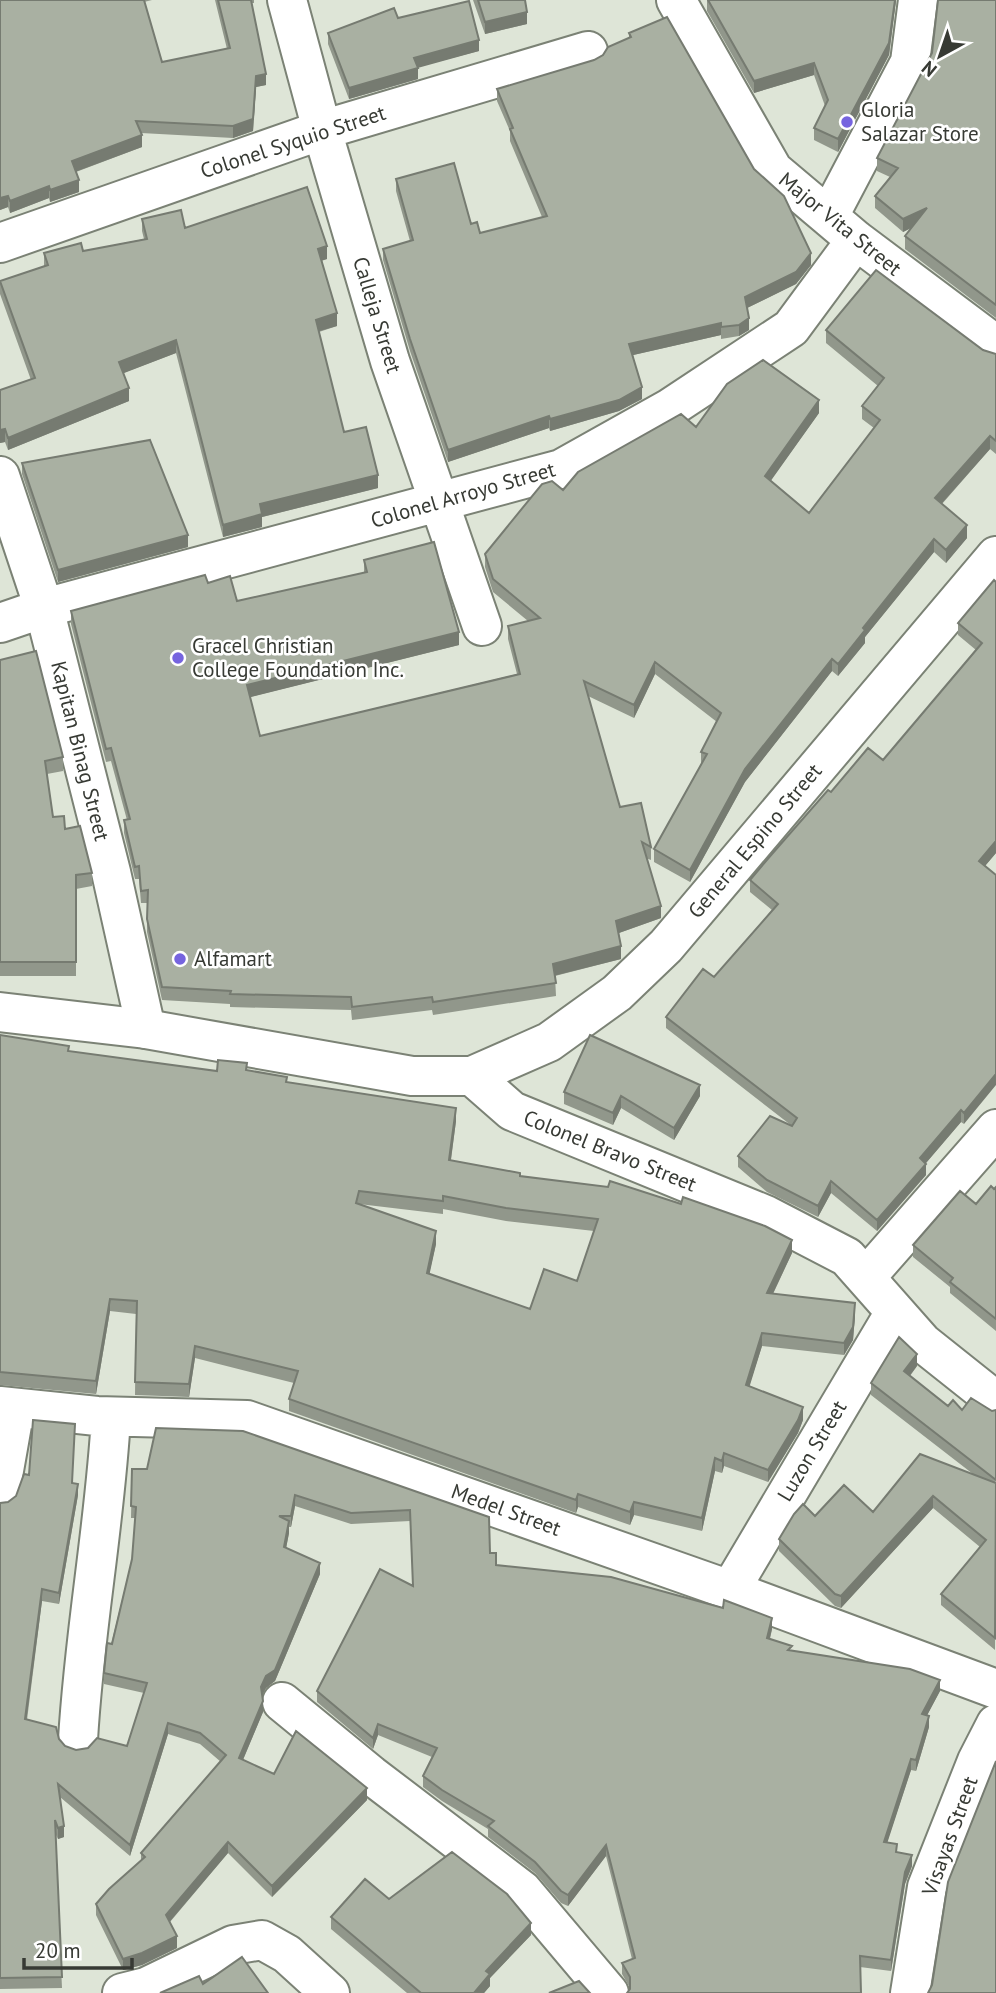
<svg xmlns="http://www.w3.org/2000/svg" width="996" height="1993" viewBox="0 0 996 1993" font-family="'PT Sans',sans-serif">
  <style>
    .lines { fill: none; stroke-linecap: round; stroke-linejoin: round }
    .minor-casing { stroke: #7b8275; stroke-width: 42 }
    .major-casing { stroke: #7b8275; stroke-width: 42 }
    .minor { stroke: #fff; stroke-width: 38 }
    .major { stroke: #fff; stroke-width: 38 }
    .wall { fill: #91978b; fill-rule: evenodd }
    .shaded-wall { fill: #767b71 }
    .building { fill: #a9b0a2; stroke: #767b71; stroke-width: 2; fill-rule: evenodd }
    .poi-dot { fill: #7664df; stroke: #fff; stroke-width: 2.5 }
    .labels { text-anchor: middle; stroke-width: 5; stroke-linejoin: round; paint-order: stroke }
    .poi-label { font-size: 21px; fill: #373a34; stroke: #fff; text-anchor: start }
    .street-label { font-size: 21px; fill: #373a34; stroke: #fff }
  </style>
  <rect width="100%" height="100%" fill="#dee5d7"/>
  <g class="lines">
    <g class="minor-casing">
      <path id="minor" d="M287,0L322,130L390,361L482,626
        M676,0L773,170L856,240L996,345
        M829,216L910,62L918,0
        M0,243L322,130L588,51
        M0,476L44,608L111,872L146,1029
        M0,623L44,608L561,469L670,408L791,328L856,240
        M472,1076L512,1111L766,1215L847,1257L923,1343L996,1401
        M866,1277L996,1129
        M0,1406L97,1416L247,1420L730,1590L996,1689
        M0,1493L15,1408
        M730,1590L895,1312
        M282,1702L371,1775L522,1890L609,1993
        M78,1740C84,1632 105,1525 111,1417
        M122,1993L146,1987L233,1945L262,1940L287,1954L330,1993
        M910,1993L927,1887L977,1761L996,1724"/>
    </g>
    <g class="major-casing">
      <path id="major" d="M0,1012L146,1029L412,1076H472L549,1042L617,993L666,946L996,556"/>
    </g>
    <use href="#minor" class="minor"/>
    <use href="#major" class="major"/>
  </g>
  <path class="wall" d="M0,0H152L144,2L162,62L227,49L215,0H254V3H252L266,85L256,87L253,131L233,138L141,133L142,147L76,172L79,192L50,202L49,198L10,213L8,207L0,210Z
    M473,0H525L527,24L485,34Z
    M707,0H896L889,55L838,152L814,140V128L825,106L814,75L754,93L707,11Z
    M996,0V318L905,249V236L911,228L903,232L875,208V196L890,177L877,171V158L932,53Z
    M398,18L479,51L417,67L418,79L349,99L328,44V33Z
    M629,33L754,169L811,265L796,284L747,308L749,330L739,336L721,339V335L633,355L642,399L619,411L550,431L549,428L448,462L410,351L383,260V249L410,241L396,191V179L480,233L542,217L510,141V131L497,101V89L594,60L629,38Z
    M142,219L327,259L322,260L337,326L319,332L344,432L378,488L262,517V527L223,537L176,353L123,373L129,401L8,450L5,442L0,443V390L31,380L0,294V281L44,266V253L83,251L144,239L142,231Z
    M826,330L983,350L996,354V454L990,449L942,504L967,538L946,563L934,552L865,637V643L838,676L832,671L745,782L690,882L654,862V849L701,764V752L717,722L655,674L634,718L588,696L620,807L651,847V860L646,858L661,918L619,933L621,959L555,976L556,996L433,1015L432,1010L352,1020L351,1010L230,1007V1004L162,1000L147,932V903H141L139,879H135L124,833V820H127L111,761L106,762L71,624V611L208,583L237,601L364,573V560L459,645L250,697L260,736L517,674L508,639V626L528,621L493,592L485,567V554L563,490L696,427L819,413L770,481L809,513L874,428L862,419V406L878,386L826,343Z
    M22,463L188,547L58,582L22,474Z
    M996,582V853L985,866L964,1124L961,1122L926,1163V1175L877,1231L831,1193L818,1217L767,1192L738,1167V1156L792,1126L666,1028V1017L714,977L772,910L750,892V880L831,792L883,760L976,650L958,635V623Z
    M0,660L63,757V771L47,774L53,817L65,829L92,873V886L76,889V976H0Z
    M0,1035L69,1051L217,1071L247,1070L287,1082L456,1121L451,1160L520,1176L792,1253L773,1294L855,1316L853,1340L844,1355L762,1346L749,1386L803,1420L798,1433L768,1482L724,1466L722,1473L715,1471L702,1531L634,1515L630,1525L578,1507L576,1513L289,1411V1399L294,1383L195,1358L189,1397L135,1395L136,1314L110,1311L96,1394L0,1385ZM359,1204L443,1214V1209L506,1221L594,1231L577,1281L530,1309L429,1274L436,1244Z
    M564,1092L700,1096L674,1140L621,1108L613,1125L564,1104Z
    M996,1187V1331L950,1293V1287L913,1257V1245L976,1204Z
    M917,1366L910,1376L948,1406L962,1410H996L995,1650L941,1605V1594L980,1547L933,1508L841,1608L835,1606L779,1551V1539L815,1516L873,1512L973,1474L871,1395V1383Z
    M132,1469L489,1517L490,1553L496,1565L772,1629L770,1639L792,1651L940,1691L927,1715L929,1727L916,1771L911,1770L887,1842L912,1866L905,1884L891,1971L860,1967L630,1988L622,1974V1963L632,1959L606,1856L568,1906L561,1903L535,1873L488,1837V1829L442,1801L423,1787V1776L432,1757L378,1735L373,1749L317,1702V1691L413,1586L410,1521L351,1524L295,1506L291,1527H289V1533L286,1548L320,1574L275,1681L266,1688L262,1695L263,1712L243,1760L274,1774L367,1800L272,1897L228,1853L170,1922L177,1948L142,1965L123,1970L96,1915V1904L141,1862V1853L221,1762L200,1744L168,1734L130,1856L60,1797L64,1837L58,1839L55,1833L62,1988L0,1989V1503L8,1502L73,1483L78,1495L59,1604L42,1601L27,1720L59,1739L65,1746L76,1750L127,1746L144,1693L104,1684V1673L132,1559L135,1518H131Z
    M389,1899L531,1935L490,1978V1986L484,1993H407L331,1929V1917Z"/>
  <path class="shaded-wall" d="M895,0H896L889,55L838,152V139Z
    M527,12V24L485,34V22Z
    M479,40V51L414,69V58Z
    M814,63V75L754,93V81Z
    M418,68V79L349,99V88Z
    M266,74V85L256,87L253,131L233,138V126L256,76Z
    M142,135V147L72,173V161Z
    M79,180V192L50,202V190Z
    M49,186V198L10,213V201Z
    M8,196V207L0,210V198Z
    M927,208V220L903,232V219Z
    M327,246V259L318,262V249Z
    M811,253V265L796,284L745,309V297Z
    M337,313V326L316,332V320Z
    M749,318V330L739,336V325Z
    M721,323V335L629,356V344Z
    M176,340V353L119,375V362Z
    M642,387V399L619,411L550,431V419Z
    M129,388V401L8,450V438Z
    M819,400V413L765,489V476Z
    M549,416V428L448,462V450Z
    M5,429V442L0,443V430Z
    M990,436V449L935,511V498Z
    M378,475V488L262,517V527L223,537V525L260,504Z
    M967,525V538L946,563V550Z
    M188,535V547L58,582V570Z
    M934,539V552L865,637V643L838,676V664L863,628Z
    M459,632V645L247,698V685Z
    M832,659V671L745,782L690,882V870L745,769Z
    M655,662V674L634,718V705Z
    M996,841V853L979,873V861Z
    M661,906V918L616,934V921Z
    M621,946V959L553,976V964Z
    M996,1074V1085L964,1124V1113Z
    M700,1085V1096L674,1140V1128Z
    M621,1096V1108L613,1125V1113Z
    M456,1108V1121L449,1173V1160Z
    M961,1110V1122L920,1170V1158Z
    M926,1164V1175L877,1231V1220Z
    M831,1181V1193L818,1217V1206Z
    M436,1231V1244L427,1286V1273Z
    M792,1240V1253L767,1306V1293Z
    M110,1299V1311L96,1394V1381Z
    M855,1303V1316L853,1340L844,1355V1343Z
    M762,1333V1346L746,1398V1385Z
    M195,1346V1358L189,1397V1384Z
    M917,1354V1366L904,1383V1371Z
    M803,1407V1420L798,1433L768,1482V1470Z
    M724,1453V1466L722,1473V1461Z
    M715,1458V1471L702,1531V1518Z
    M78,1484V1495L59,1604V1593Z
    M578,1494V1507L576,1513V1500Z
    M295,1495V1506L291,1527V1516Z
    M933,1496V1508L841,1608V1596Z
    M634,1502V1515L630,1525V1512Z
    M289,1521V1533L284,1559V1547Z
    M320,1563V1574L275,1681L266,1688L261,1698V1687Z
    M42,1589V1601L25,1730V1719Z
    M772,1618V1629L767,1649V1638Z
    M940,1680V1691L922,1725V1714Z
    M263,1701V1712L239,1769V1758Z
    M929,1716V1727L916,1771V1760Z
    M168,1723V1734L130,1856V1845Z
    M378,1724V1735L373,1749V1738Z
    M911,1759V1770L884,1853V1842Z
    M367,1788V1800L272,1897V1886Z
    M64,1826V1837L58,1839V1828Z
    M228,1842V1853L166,1926V1915Z
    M606,1845V1856L568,1906V1895Z
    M912,1855V1866L905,1884L891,1971V1960L905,1872Z
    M531,1923V1935L490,1978V1986L484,1993H474L486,1971Z
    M177,1936V1948L142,1965L123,1970V1959Z"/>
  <path class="building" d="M0,0H144L162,62L230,48L218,0H251L266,74L256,76L253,119L233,126L136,121L142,135L72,161L79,180L50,190L49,186L10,201L8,196L0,198Z
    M478,0H525L527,12L485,22Z
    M708,0H895L889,43L838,139L814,128L828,100L814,63L754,81Z
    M938,0H996V305L905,236L927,208L903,219L875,196L898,168L877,158L932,53Z
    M469,1L479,40L414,58L418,68L349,88L328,33L394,8L398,18Z
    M667,17L754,169L784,196L811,253L796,272L745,297L749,318L739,325L721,327V323L629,344L642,387L619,400L550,419L549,416L448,450L410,339L383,249L413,240L396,179L454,163L471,224L477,222L480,233L547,216L510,129L513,128L497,89L594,60L603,55L608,47L631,37L629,33Z
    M307,187L327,246L318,249L337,313L316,320L344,432L366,427L378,475L260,504L262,514L223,525L176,340L119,362L129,388L8,438L5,429L0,430V390L35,378L0,281L48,265L44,253L81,243L83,251L147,239L142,219L181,210L185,228Z
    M876,270L983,350L996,354V441L990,436L935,498L967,525L946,550L934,539L863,628L865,630L838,664L832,659L745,769L690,870L654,849L707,754L701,752L721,713L655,662L634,705L584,681L620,807L641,803L651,847L642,842L661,906L616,921L621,946L553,964L556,983L433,1002L432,997L352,1007L351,997L230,994L231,991L162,987L147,919L148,890L141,891L139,866L135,867L124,820L130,819L111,748L106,749L71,611L205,575L208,583L230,576L237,601L367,572L364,560L434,542L459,632L247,685L260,736L520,674L508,626L540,618L493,579L485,554L542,484L552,481L563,490L578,472L681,414L696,427L727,384L763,360L819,400L765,476L809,513L880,420L862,406L884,378L826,330Z
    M150,440L188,535L58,570L22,463Z
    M994,580L996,582V841L979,861L996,875V1074L964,1113L961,1110L920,1158L926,1164L877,1220L831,1181L818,1206L767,1180L738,1156L770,1116L792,1126L797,1118L666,1017L703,969L714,977L778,904L750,880L772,854L828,790L831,792L868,748L883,760L982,643L958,623Z
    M36,651L63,757L45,761L53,817L64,816L65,829L80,826L92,873L76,875V962H0V660Z
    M0,1035L69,1046L68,1051L217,1071L218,1060L247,1063L246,1070L287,1077L286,1082L456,1108L449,1160L520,1173V1176L608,1187L610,1181L681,1204L683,1197L765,1226L792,1240L767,1293L855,1303L853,1327L844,1343L762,1333L746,1385L803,1407L798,1420L768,1470L724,1453L722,1461L715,1458L702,1518L634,1502L630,1512L578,1494L576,1500L289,1399L298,1371L195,1346L189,1384L135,1382L137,1301L110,1299L96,1381L0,1372ZM359,1191L443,1201V1196L506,1208L598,1219L577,1281L544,1269L530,1309L427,1273L436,1231L356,1203Z
    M590,1035L700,1085L674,1128L621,1096L613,1113L564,1092Z
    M991,1186L994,1189L996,1187V1319L950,1282L953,1278L913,1245L960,1191L976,1204Z
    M899,1337L917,1354L904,1371L948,1406L953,1400L962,1410L971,1398L992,1411L996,1410V1480L871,1383Z
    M33,1420L75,1424L72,1483L78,1484L59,1593L42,1589L25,1719L56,1727L59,1739L65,1746L76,1750L88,1748L97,1738L127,1746L147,1683L104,1673L107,1643L112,1644L132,1559L136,1507L131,1506L132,1469H147L156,1428L243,1431L489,1517L490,1553H496V1565L611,1577L723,1608L724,1600L772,1618L767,1638L792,1646L788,1650L910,1669L940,1680L922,1714L929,1716L916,1760L911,1759L884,1842L897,1844L896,1852L912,1855L905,1872L891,1960L860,1956L861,1993H627L630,1989V1977L622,1963L635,1958L606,1845L568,1895L561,1891L535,1862L488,1826L494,1821L442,1790L423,1776L437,1748L378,1724L373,1738L317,1691L380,1569L413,1586L410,1510L351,1513L295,1495L291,1516H279L289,1521L284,1547L320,1563L275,1670L266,1676L261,1687L263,1701L239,1758L274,1774L296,1731L367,1788L272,1886L228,1842L166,1915L177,1936L142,1953L123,1959L96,1904L109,1889L145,1857L141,1853L226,1755L200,1733L168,1723L130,1845L58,1784L64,1826L58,1828L55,1820L62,1977L0,1978V1503L8,1502L16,1496L24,1474L29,1475Z
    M920,1454L996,1483L995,1638L941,1594L986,1540L933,1496L841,1596L835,1594L779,1539L794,1514L803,1504L815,1516L844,1485L873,1512Z
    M996,1761V1993H928L932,1985L948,1882Z
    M452,1852L507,1894L531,1923L486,1971L490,1974L474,1993H421L331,1917L365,1879L389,1899Z
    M242,1957L268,1993H160L199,1976L203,1984Z
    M579,1981L590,1993H549Z"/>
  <g class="poi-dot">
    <circle cx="847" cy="122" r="7"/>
    <circle cx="178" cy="658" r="7"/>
    <circle cx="180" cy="959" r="7"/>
  </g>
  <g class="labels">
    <g class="poi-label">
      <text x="861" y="117">Gloria<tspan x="861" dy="24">Salazar Store</tspan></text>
      <text x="192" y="653">Gracel Christian<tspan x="192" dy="24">College Foundation Inc.</tspan></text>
      <text x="194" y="966">Alfamart</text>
    </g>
    <g class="street-label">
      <text transform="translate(293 142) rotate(-18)" y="7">Colonel Syquio Street</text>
      <text transform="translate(840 224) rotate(39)" y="7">Major Vita Street</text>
      <text transform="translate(377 315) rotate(73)" y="7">Calleja Street</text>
      <text transform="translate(463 495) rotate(-16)" y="7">Colonel Arroyo Street</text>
      <text transform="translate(80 751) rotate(76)" y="7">Kapitan Binag Street</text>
      <text transform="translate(755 841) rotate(-50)" y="7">General Espino Street</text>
      <text transform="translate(610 1151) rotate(22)" y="7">Colonel Bravo Street</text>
      <text transform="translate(812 1451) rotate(-59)" y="7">Luzon Street</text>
      <text transform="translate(506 1510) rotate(20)" y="7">Medel Street</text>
      <text transform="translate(950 1836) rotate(-70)" y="7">Visayas Street</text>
    </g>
  </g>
  <g transform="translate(940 56) rotate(220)" stroke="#ffffff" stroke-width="5" paint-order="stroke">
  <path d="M0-5L12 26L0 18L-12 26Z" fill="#373a34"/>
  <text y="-10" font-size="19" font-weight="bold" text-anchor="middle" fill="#373a34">N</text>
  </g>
  <path d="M24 1958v10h108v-10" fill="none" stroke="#373a34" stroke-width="3.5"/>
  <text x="35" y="1958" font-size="21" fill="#373a34" stroke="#ffffff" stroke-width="5" paint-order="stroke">20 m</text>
</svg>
